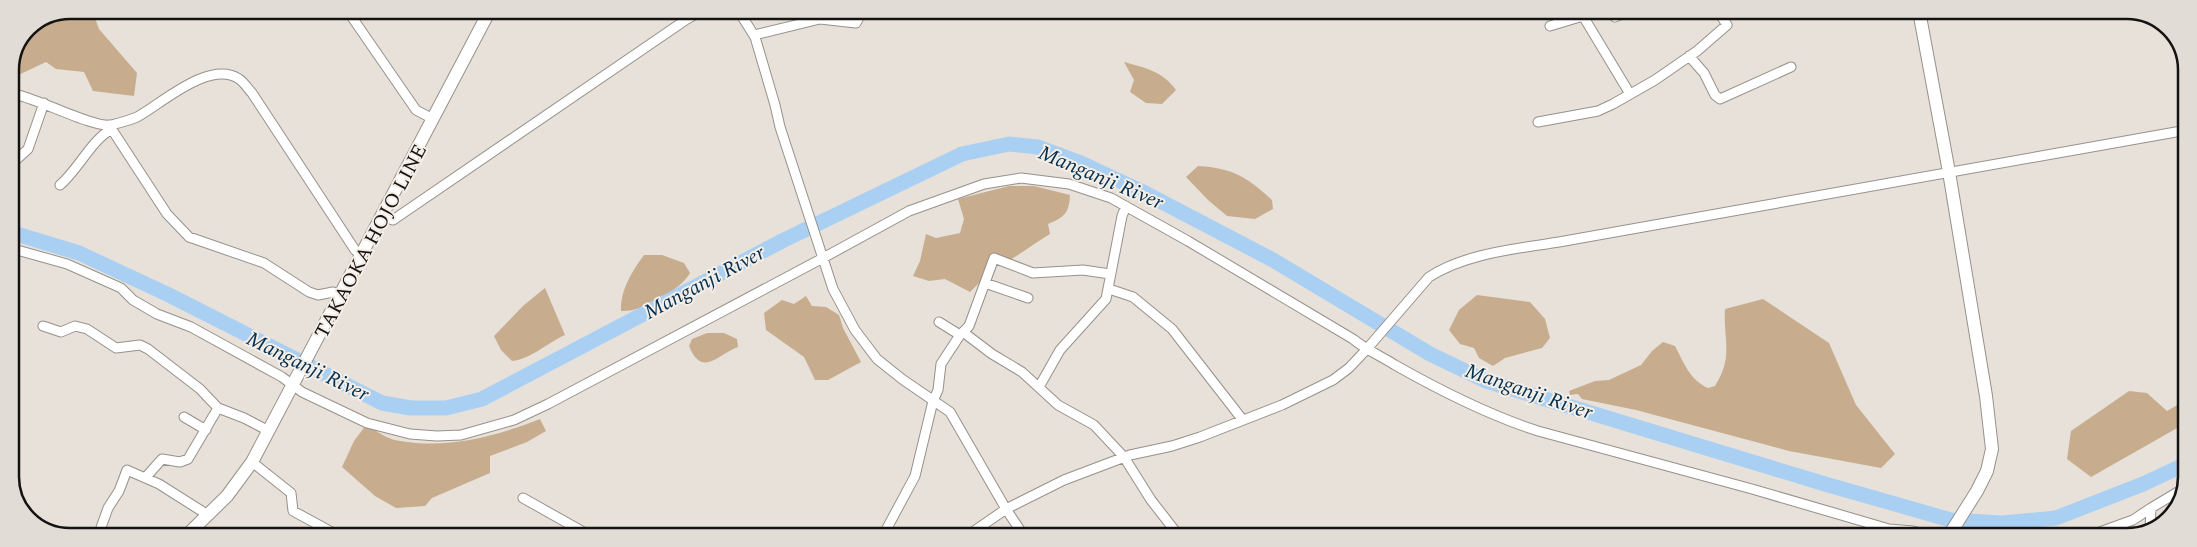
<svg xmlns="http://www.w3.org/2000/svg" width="2197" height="547" viewBox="0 0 2197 547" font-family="Spectral,serif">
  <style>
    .green { fill: #c7ad8e }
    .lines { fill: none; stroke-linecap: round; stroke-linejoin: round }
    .river { stroke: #a9d0f3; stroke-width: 15 }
    .street-casing { stroke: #96918a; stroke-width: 11 }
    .secondary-casing { stroke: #96918a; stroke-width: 14 }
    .street { stroke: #fff; stroke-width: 9 }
    .secondary { stroke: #fff; stroke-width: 12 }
    .labels { text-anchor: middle; stroke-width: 4; stroke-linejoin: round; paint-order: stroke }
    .street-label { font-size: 20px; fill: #151311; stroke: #f4eee7 }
    .water-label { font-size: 21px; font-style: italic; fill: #033051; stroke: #f4eee7 }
    .rim { fill: none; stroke: #151311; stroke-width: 2.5 }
  </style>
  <rect width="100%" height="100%" fill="#e7e1da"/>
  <path class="green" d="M70,10H97L95,18L99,29L137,73L134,96L93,91L84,72L56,69L46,62L10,79V69L28,27Z
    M1124,62C1146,68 1162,71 1176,90L1162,104L1146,103L1130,92L1134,80Z
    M1198,166C1233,168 1247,177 1272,200L1273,209L1255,219L1227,216L1208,200L1186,177Z
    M1009,186H1034L1070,195C1069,213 1065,217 1048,224L1050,234C1035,243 1022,253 1008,261L992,254L982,280L970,292L945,279L929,281L913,276L920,261L926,234L936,238L960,233L964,219L958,199Z
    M644,255H662L684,263L690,273C681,290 640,313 621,311C620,291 632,271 644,255Z
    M545,288L565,335C547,343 531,359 512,361L501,350L494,336L524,305Z
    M1477,295L1530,302L1545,319L1550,338L1542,348L1505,358L1493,366L1479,358L1474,348L1460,344L1449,330L1459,310Z
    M806,296L812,306L826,307L839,315L843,328L861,362L828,380H815L804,357L766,330L764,313L782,300L794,304Z
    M1763,299L1829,343L1856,405L1895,454L1881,468L1789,451L1636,410L1582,399L1578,394L1570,395L1569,391L1595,381L1609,380L1641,365L1652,351L1663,342L1675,346C1684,363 1690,380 1708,388L1715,386C1734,356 1723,340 1725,309Z
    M707,333H724L737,339L738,347C717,355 702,378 689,346L692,339Z
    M2129,391L2147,393L2167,411L2186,400V423L2091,477L2067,459L2071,431Z
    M540,419L546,431L527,442L490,456V473L432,498L425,506L396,508L375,496L342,467L354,441L366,425C374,429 381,435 389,438C395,441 402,441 408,442C453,448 499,435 540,419Z"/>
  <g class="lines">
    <path class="river" d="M10,232L79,253L167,294L382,403L411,408H446L482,399L784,240L962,154L1009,144L1038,147L1081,163L1141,191L1273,260L1430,354L1486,381L1825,484L1951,520L2002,523L2056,518L2143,484L2186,464"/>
    <g class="street-casing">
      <path id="street" d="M347,10L416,110L433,119
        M738,10L755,37L775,105L780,127L833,289L855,330L877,359L902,379L950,412L1006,509L1024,536
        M1395,11L1419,14L1450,11
        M1580,11L1630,94
        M1612,11L1615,17L1630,11
        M1550,26L1583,16
        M754,35L820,19L856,23L863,10
        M1689,56L1704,73L1715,95L1720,99L1791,67
        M10,93C35,97 93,128 111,125C119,123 130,120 137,117C161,104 210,59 239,79C244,82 248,89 252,93L355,250L362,255
        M1538,122L1598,111L1613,104L1655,80L1697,51L1727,25L1718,11
        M109,125L167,214L189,237L264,263L309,292L318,295L333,292L341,295
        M16,160L28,149L44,103
        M60,185C78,170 92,139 112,129
        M382,216L393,220L687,19L703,10
        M10,248L67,264L121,288L133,300L157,314L191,327L282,377L302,392L367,423L410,434L437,436L461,435L514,420L548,404L823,258L909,211L984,184L1021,178L1069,184L1111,198L1188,241L1353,339C1366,350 1381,356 1395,365C1441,391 1488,415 1538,431L1752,489L1889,529L1913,531L1932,537
        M985,283L1028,298
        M1109,289L1133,297L1172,329L1242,419
        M939,322L960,335
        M43,326L61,332L75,326L87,329L116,348L140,345L148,349L200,389L218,408L244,418L269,431
        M963,332L992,354L1022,372L1058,405L1094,425L1124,457L1151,500L1179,536
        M1039,387L1060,350L1106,299L1122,216L1126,206
        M184,417L206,430
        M252,462L291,493L293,511L339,536
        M146,477L162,459L180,462L188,459L218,408
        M523,498L587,534L586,536
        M2150,529L2151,508L2186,487
        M98,536L108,508L119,491L127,470L159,484L208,515
        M885,536L886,530L915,476L933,401L938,390L941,364L960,335L969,326L994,258L1033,273L1083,270L1110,274
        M967,536L1006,509L1064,480L1130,455L1172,446L1200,437L1282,405L1333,380L1349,368L1366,350L1429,277C1466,253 1516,249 1559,242L2187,130
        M2086,537L2133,520L2151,508"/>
    </g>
    <g class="secondary-casing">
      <path id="secondary" d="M1919,11L1949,172L1986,396L1992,449L1987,471L1977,491L1948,537
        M186,536L227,496L252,462L490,10"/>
    </g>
    <use href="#street" class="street"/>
    <use href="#secondary" class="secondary"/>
  </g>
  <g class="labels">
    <g class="street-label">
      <text transform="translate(370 241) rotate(-62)" y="7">TAKAOKA HOJO LINE</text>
    </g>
    <g class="water-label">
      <text transform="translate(1101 177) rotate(23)" y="7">Manganji River</text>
      <text transform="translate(704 282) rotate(-28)" y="7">Manganji River</text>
      <text transform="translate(308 366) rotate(26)" y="7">Manganji River</text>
      <text transform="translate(1529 391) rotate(19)" y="7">Manganji River</text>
    </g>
  </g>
  <path d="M0 0H2197V547H0ZM70 19H2127A51 51 0 0 1 2178 70V477A51 51 0 0 1 2127 528H70A51 51 0 0 1 19 477V70A51 51 0 0 1 70 19Z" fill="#e2dcd6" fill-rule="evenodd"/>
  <path class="rim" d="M70 19H2127A51 51 0 0 1 2178 70V477A51 51 0 0 1 2127 528H70A51 51 0 0 1 19 477V70A51 51 0 0 1 70 19Z"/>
</svg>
